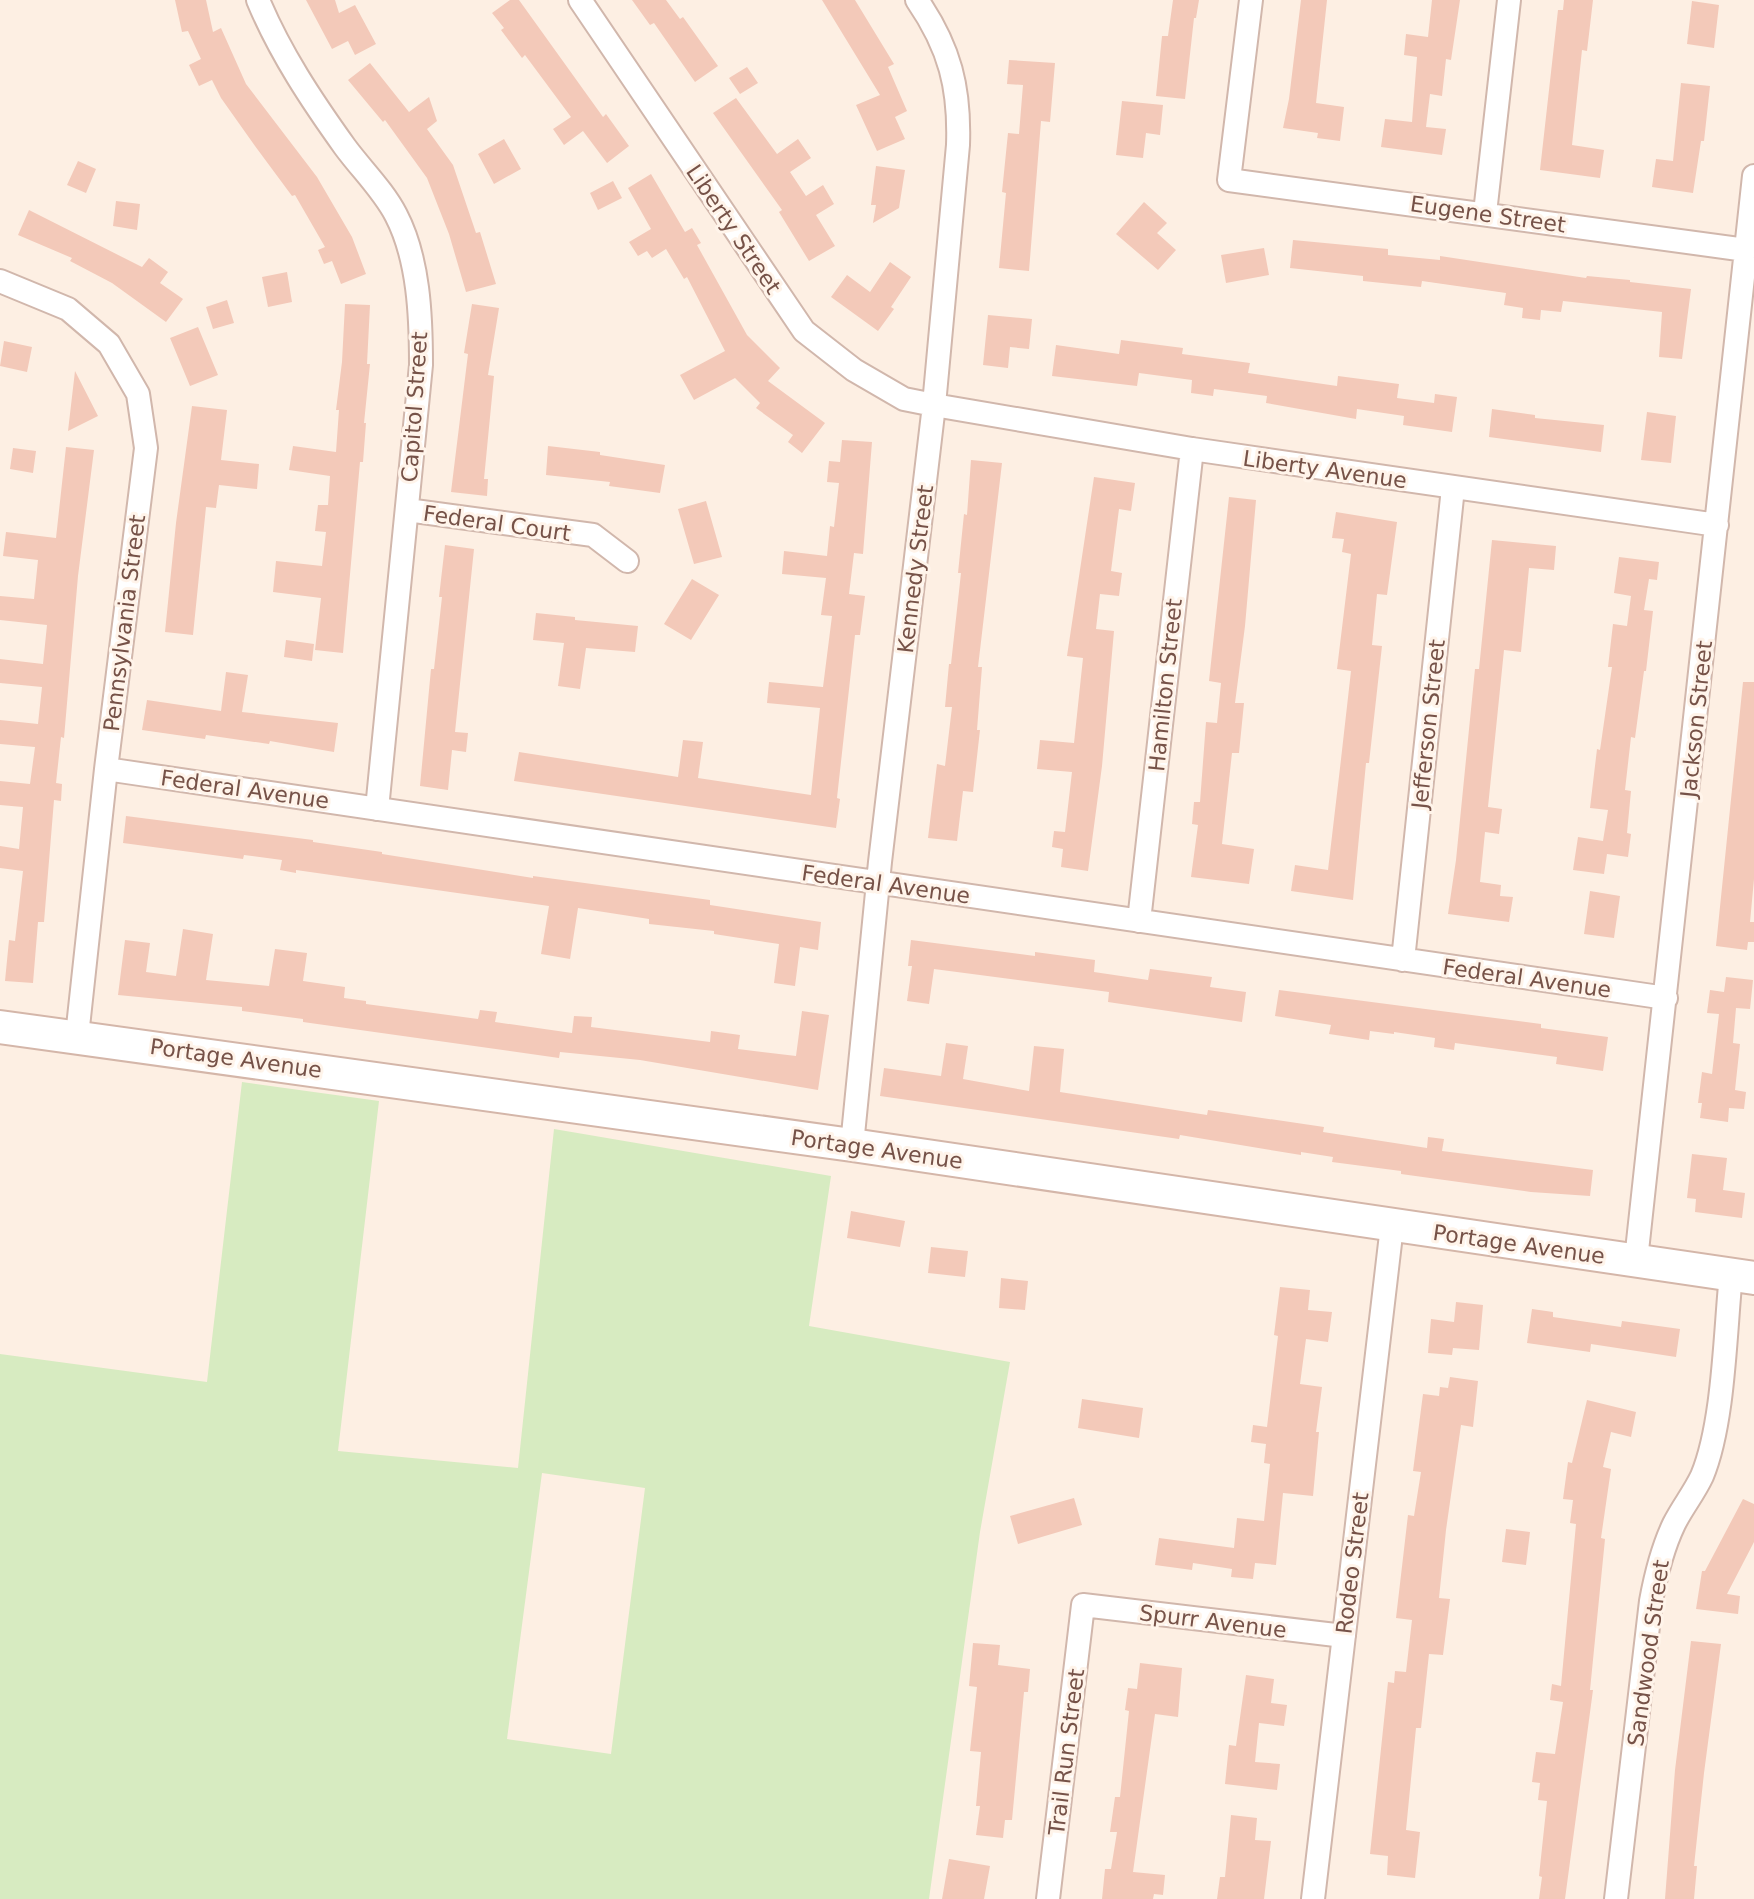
<svg xmlns="http://www.w3.org/2000/svg" width="1754" height="1899" viewBox="0 0 1754 1899" font-family="'DejaVu Sans',sans-serif">
  <style>
    .green { fill: #d7ebc1; fill-rule: evenodd }
    .building { fill: #f3c9b9 }
    .lines { fill: none; stroke-linecap: round; stroke-linejoin: round }
    .street-casing { stroke: #d1b7ac; stroke-width: 26 }
    .secondary-casing { stroke: #d4b6a9; stroke-width: 36 }
    .street { stroke: #fff; stroke-width: 22 }
    .secondary { stroke: #fff; stroke-width: 32 }
    .labels { text-anchor: middle; stroke-width: 6; stroke-linejoin: round; paint-order: stroke }
    .street-label { font-size: 22px; fill: #765248; stroke: #fff4ea }
  </style>
  <rect width="100%" height="100%" fill="#fdefe3"/>
  <path class="green" d="M242,1082L379,1101L338,1451L518,1468L554,1129L831,1176L809,1326L1010,1362L980,1532L929,1899H0V1354L207,1382ZM542,1473L645,1488L611,1754L507,1739Z"/>
  <path class="building" d="M175,0H206L213,32L221,28L246,84L317,177L352,237L366,274L341,284L332,261L324,264L318,250L325,247L295,195L292,196L255,146L221,98L212,80L199,86L189,65L201,59L188,31L182,32Z
    M306,0H335L339,13L355,5L376,44L355,55L348,41L332,49Z
    M510,0H519L603,117L606,114L629,146L607,163L583,131L564,145L553,129L571,117L525,55L522,58L501,30L504,28L492,13Z
    M632,0H666L680,19L683,17L718,66L695,82L654,23L650,25Z
    M822,0H855L894,64L888,67L907,111L895,117L905,139L877,151L856,105L880,95Z
    M1173,0H1199L1196,18H1194L1185,99L1156,96L1162,36H1168Z
    M1301,0H1327L1316,103L1344,107L1340,141L1317,138L1318,133L1283,128L1289,99Z
    M1432,0H1460L1451,60L1446,59L1442,96L1430,94L1426,127L1446,129L1442,155L1381,147L1385,119L1412,122L1417,57L1404,55L1406,34L1428,37Z
    M1564,0H1593L1587,51L1582,50L1572,145L1604,150L1600,178L1540,170L1558,10H1563Z
    M1692,1L1719,5L1714,48L1687,44Z
    M1009,60L1055,63L1050,122L1041,121L1029,271L999,268L1006,193L1002,192L1008,133L1019,134L1023,85L1007,84Z
    M370,63L409,112L429,97L437,121L427,129L453,165L476,233L480,232L496,284L466,292L449,234L427,178L385,120L383,122L348,80Z
    M747,67L758,83L740,94L729,78Z
    M1681,83L1710,86L1704,141H1701L1693,193L1652,187L1656,159L1673,161Z
    M736,98L777,154L798,139L811,158L790,172L806,196L823,185L834,204L816,215L835,246L809,261L779,212L782,210L713,113Z
    M1122,101L1163,105L1160,135L1146,133L1143,158L1116,155Z
    M504,139L521,169L494,184L478,154Z
    M78,161L96,169L86,193L67,185Z
    M876,166L905,170L899,208L873,223L876,205H871Z
    M651,174L685,232L692,228L701,243L697,245L747,335L780,368L768,381L825,423L802,453L788,442L793,435L756,408L760,403L735,378L694,400L680,375L725,351L687,277L684,279L666,249L652,258L647,251L638,256L629,242L651,229L628,188Z
    M613,181L622,198L598,210L590,193Z
    M116,201L140,204L137,230L113,226Z
    M1144,202L1167,223L1157,233L1176,250L1158,270L1116,234Z
    M29,210L142,267L149,258L168,272L160,283L183,299L166,322L112,283L70,261L72,258L18,235Z
    M1293,240L1388,249V255L1440,260V256L1586,278L1587,276L1630,280V282L1691,289L1682,359L1659,357L1662,312L1563,301L1561,312L1541,310L1540,320L1522,318L1523,308L1504,305L1506,293L1422,281L1421,287L1363,281V276L1290,268Z
    M1264,248L1269,275L1226,283L1221,255Z
    M890,262L911,277L891,307L894,309L878,331L831,297L847,275L870,292Z
    M287,272L292,302L268,307L262,277Z
    M227,300L234,323L213,329L206,307Z
    M345,304L370,305L367,364H370L364,423H366L363,462H360L343,653L315,650L321,598L273,592L276,561L322,566L326,532L315,531L318,505H328L330,476L289,470L293,446L336,452L339,410H336L342,362Z
    M472,304L499,308L488,375L494,376L484,479H488L487,496L451,492L468,354L464,353Z
    M988,315L1032,319L1029,349L1010,347L1008,368L983,365Z
    M198,327L218,375L190,386L170,338Z
    M1121,340L1183,348L1182,354L1250,363L1248,373L1337,386L1338,376L1399,384L1397,398L1434,403L1435,394L1457,397L1452,432L1403,425L1404,416L1357,409L1356,419L1266,403L1267,396L1214,389L1213,396L1191,393L1192,380L1139,373L1137,386L1052,376L1056,345L1119,354Z
    M4,341L32,347L27,372L0,366Z
    M75,371L98,416L68,431Z
    M192,406L227,410L221,460L259,464L257,489L219,485L216,508L206,507L193,635L165,632L176,523Z
    M1492,409L1535,415V418L1604,425L1601,452L1489,437Z
    M1647,412L1676,416L1671,463L1641,460Z
    M842,440L872,442L863,554L854,553L849,594L865,596L860,635H855L837,798L840,799L836,828L514,781L519,752L678,777L683,740L703,742L698,778L811,795L820,708L767,703L769,682L823,687L832,616L821,615L826,578L782,574L784,551L827,556L830,526L834,527L839,483L827,482L829,461L840,462Z
    M548,446L600,452V455L665,465L660,493L609,486L610,482L546,475Z
    M66,447L94,450L78,576L64,738L61,737L56,783L62,784L61,801L54,800L44,922H38L33,983L5,981L9,940L15,941L23,871L0,868V846L19,849L23,807L0,805V781L30,784L35,747L0,744V720L38,724L42,687L0,683V659L43,664L47,625L0,620V596L34,599L38,560L3,556L6,532L56,538Z
    M13,448L36,451L33,473L10,469Z
    M971,460L1002,463L978,667H982L977,730H980L973,792L963,791L957,841L928,838L937,764L945,766L952,707H945L949,664H951L961,573H958L964,514L967,515Z
    M1094,477L1135,483L1131,511L1119,509L1111,571L1122,573L1119,596L1100,594L1096,629L1114,631L1102,766L1088,871L1061,867L1063,849L1052,847L1054,831L1065,832L1072,772L1037,769L1040,740L1074,743L1083,658L1067,656Z
    M1229,497L1256,500L1245,626L1235,703H1244L1239,753H1232L1222,844L1254,849L1249,884L1191,877L1198,825L1192,824L1194,802H1200L1206,722L1217,723L1221,683L1209,681Z
    M706,501L722,557L694,564L678,509Z
    M1336,512L1397,522L1387,595L1377,594L1372,645L1382,646L1369,763H1366L1353,900L1291,891L1295,865L1328,870L1340,768L1351,671L1337,669L1351,554L1342,552L1344,539L1332,538Z
    M1492,540L1556,546L1554,570L1529,568L1521,652L1504,650L1488,807L1502,809L1499,834L1485,832L1480,882L1501,885L1500,896L1513,897L1509,922L1448,914L1456,860L1475,669H1479Z
    M445,545L474,549L455,732L468,733L466,752L452,750L448,790L420,786L431,669H434L442,597H439Z
    M1619,557L1659,562L1657,580L1649,579L1644,610L1653,611L1646,671H1644L1635,738L1631,737L1625,790L1631,791L1627,833L1631,834L1628,857L1607,854L1604,874L1573,870L1578,837L1603,841L1608,810L1590,808L1597,749L1600,750L1612,667H1608L1613,624L1627,626L1631,596L1614,593Z
    M692,579L719,595L691,640L664,624Z
    M536,613L575,617V620L638,626L635,652L586,648L580,689L558,686L564,643L533,640Z
    M286,640L314,644L312,661L284,657Z
    M226,672L248,675L242,712L338,723L334,752L270,741L269,744L206,735L205,739L142,730L147,700L221,711Z
    M1743,682H1754V879L1750,922H1754V942H1748L1747,950L1716,946Z
    M126,816L313,840V842L382,852V854L533,878V876L710,900V905L821,922L818,950L800,947L795,986L774,983L779,944L714,934V931L649,924V919L578,908L570,959L541,954L549,906L296,870V873L280,870L282,860L244,855L243,859L123,843Z
    M1590,891L1620,896L1614,938L1584,934Z
    M183,929L213,934L206,980L269,986L275,949L307,953L303,981L345,987L344,998L366,1001V1004L478,1019L480,1010L497,1012L495,1022L572,1033L574,1016L592,1017L591,1027L710,1042L711,1031L740,1035L738,1049L796,1056L802,1011L829,1015L818,1090L640,1060L560,1052L559,1058L303,1022V1019L242,1011V1007L118,995L125,940L150,943L146,972L176,976Z
    M911,940L1035,956V952L1095,960L1094,972L1148,980L1150,969L1212,977L1210,987L1246,992L1242,1022L1108,1002L1109,992L934,969L929,1004L907,1001L912,966H908Z
    M1726,977L1753,980L1750,1009L1736,1008L1733,1043L1740,1044L1735,1090L1746,1092L1744,1109L1729,1108L1728,1122L1700,1118L1702,1103H1698L1702,1072L1712,1074L1719,1014L1707,1013L1710,990L1724,992Z
    M1279,990L1541,1024V1028L1608,1037L1603,1071L1556,1064L1557,1057L1455,1043L1454,1050L1434,1047L1435,1038L1394,1032V1034L1370,1031L1369,1040L1329,1034L1331,1025L1275,1016Z
    M946,1043L968,1046L963,1079L1029,1091L1034,1046L1064,1049L1060,1092L1207,1115L1208,1110L1324,1127L1323,1132L1427,1148L1428,1137L1444,1139L1442,1151L1593,1170L1590,1196L1531,1192L1401,1174V1171L1332,1162L1333,1157L1301,1152V1155L1180,1135L1179,1139L880,1096L884,1068L941,1076Z
    M1692,1154L1727,1158L1723,1190L1745,1193L1742,1218L1695,1212L1696,1199L1687,1198Z
    M851,1211L905,1221L900,1247L847,1238Z
    M931,1247L968,1251L965,1277L928,1273Z
    M1001,1278L1028,1281L1025,1310L999,1308Z
    M1280,1287L1310,1290L1308,1310L1332,1312L1328,1342L1306,1339L1300,1384L1322,1387L1316,1432H1319L1313,1496L1283,1493L1276,1565L1255,1563L1253,1579L1231,1577L1232,1569L1193,1563L1192,1570L1155,1565L1159,1538L1234,1548L1237,1518L1264,1521L1270,1464L1264,1463L1266,1444L1251,1442L1253,1425L1267,1427L1278,1336L1274,1335Z
    M1456,1302L1483,1305L1479,1350L1453,1348L1452,1355L1428,1353L1431,1319L1454,1322Z
    M1532,1309L1553,1312V1317L1621,1327L1622,1321L1680,1329L1676,1357L1591,1344L1590,1352L1527,1343Z
    M1450,1377L1478,1381L1473,1427L1461,1425L1446,1530L1439,1598L1450,1599L1443,1655L1429,1654L1421,1728H1416L1406,1830L1420,1832L1415,1878L1387,1875L1388,1856L1370,1854L1388,1682L1394,1683L1395,1671L1406,1672L1412,1620L1396,1618L1408,1515L1414,1516L1421,1472L1413,1471L1423,1394L1439,1396L1440,1387L1448,1388Z
    M1082,1399L1143,1408L1139,1438L1078,1428Z
    M1587,1400L1636,1412L1631,1437L1611,1432L1603,1467L1611,1469L1601,1538L1605,1539L1590,1690H1593L1565,1899H1539L1542,1877L1539,1876L1547,1801L1538,1800L1540,1783L1532,1782L1536,1752L1555,1754L1563,1702L1550,1700L1552,1684L1561,1686L1576,1524L1570,1523L1573,1500L1563,1499L1568,1462L1572,1463Z
    M1074,1498L1082,1525L1018,1544L1010,1516Z
    M1743,1499L1754,1504V1542L1727,1594L1740,1596L1738,1614L1696,1609L1702,1571H1705Z
    M1506,1529L1530,1532L1526,1565L1502,1562Z
    M1691,1641L1721,1644L1704,1773L1694,1866H1697L1694,1899H1665L1675,1770Z
    M973,1643L1000,1645L998,1665L1030,1669L1028,1692H1024L1012,1820H1005L1003,1838L976,1835L980,1806H976L981,1752L970,1751L977,1687L969,1686Z
    M1140,1663L1182,1668L1178,1717L1155,1714L1133,1872L1165,1875L1163,1895L1154,1894L1153,1899H1102L1105,1869H1111L1117,1832H1110L1115,1797H1120L1129,1711L1125,1710L1128,1688L1137,1689Z
    M1246,1675L1274,1679L1271,1703L1287,1705L1284,1726L1259,1723L1255,1762L1280,1764L1277,1790L1225,1784L1229,1745L1236,1746Z
    M1231,1815L1257,1818L1255,1840L1271,1841L1264,1899H1217L1220,1877H1225Z
    M949,1859L990,1866L984,1899H942Z"/>
  <g class="lines">
    <g class="street-casing">
      <path id="street" d="M258,0C280,53 312,101 345,147C362,170 383,190 396,215C419,259 421,317 421,365L377,809
        M580,0L804,331L854,370L904,399L934,405L1192,449L1717,525
        M1251,0L1229,180L1746,250
        M1485,213L1509,0
        M0,281L68,309L109,344L138,394L146,448L106,769L77,1036
        M407,510L593,535L627,561
        M106,769L1666,998
        M1139,921L1192,449
        M1403,960L1453,488
        M852,1145L880,862L934,405L958,145C960,88 950,48 917,0
        M1636,1260L1754,176
        M1048,1899L1083,1605L1344,1636
        M1313,1899L1392,1226
        M1616,1899L1651,1601C1656,1574 1662,1549 1674,1524C1682,1508 1694,1493 1702,1476C1724,1423 1725,1333 1731,1274"/>
    </g>
    <g class="secondary-casing">
      <path id="secondary" d="M0,1027L852,1145L1754,1278"/>
    </g>
    <use href="#street" class="street"/>
    <use href="#secondary" class="secondary"/>
  </g>
  <g class="labels">
    <g class="street-label">
      <text transform="translate(1488 214) rotate(8)" y="8">Eugene Street</text>
      <text transform="translate(734 229) rotate(56)" y="8">Liberty Street</text>
      <text transform="translate(414 407) rotate(-86)" y="8">Capitol Street</text>
      <text transform="translate(1325 469) rotate(8)" y="8">Liberty Avenue</text>
      <text transform="translate(497 523) rotate(8)" y="8">Federal Court</text>
      <text transform="translate(915 569) rotate(-83)" y="8">Kennedy Street</text>
      <text transform="translate(124 623) rotate(-83)" y="8">Pennsylvania Street</text>
      <text transform="translate(1165 685) rotate(-84)" y="8">Hamilton Street</text>
      <text transform="translate(1696 719) rotate(-84)" y="8">Jackson Street</text>
      <text transform="translate(1428 724) rotate(-84)" y="8">Jefferson Street</text>
      <text transform="translate(245 789) rotate(8)" y="8">Federal Avenue</text>
      <text transform="translate(886 884) rotate(8)" y="8">Federal Avenue</text>
      <text transform="translate(1527 978) rotate(8)" y="8">Federal Avenue</text>
      <text transform="translate(236 1058) rotate(8)" y="8">Portage Avenue</text>
      <text transform="translate(877 1149) rotate(8)" y="8">Portage Avenue</text>
      <text transform="translate(1519 1244) rotate(8)" y="8">Portage Avenue</text>
      <text transform="translate(1352 1563) rotate(-83)" y="8">Rodeo Street</text>
      <text transform="translate(1213 1621) rotate(7)" y="8">Spurr Avenue</text>
      <text transform="translate(1648 1653) rotate(-82)" y="8">Sandwood Street</text>
      <text transform="translate(1066 1752) rotate(-83)" y="8">Trail Run Street</text>
    </g>
  </g>
</svg>
